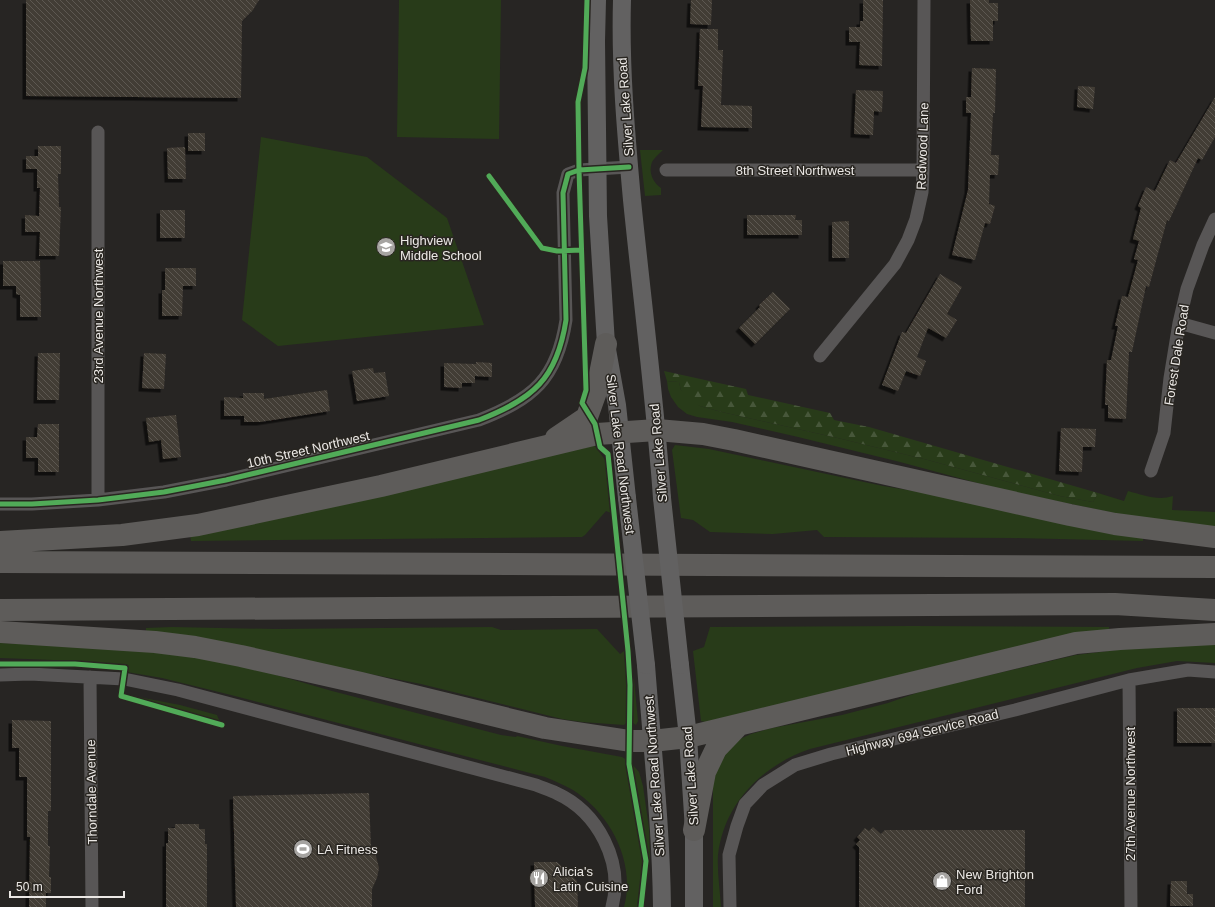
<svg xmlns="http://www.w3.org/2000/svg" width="1215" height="907" viewBox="0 0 1215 907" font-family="Arial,sans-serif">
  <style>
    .grass { fill: #283b19 }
    .forest { fill: url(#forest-firs) }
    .building { fill: url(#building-back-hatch); filter: url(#shadow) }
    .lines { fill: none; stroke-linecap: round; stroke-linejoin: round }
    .street { stroke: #585656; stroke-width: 13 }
    .secondary { stroke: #626161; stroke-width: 18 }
    .highway { stroke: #5e5c5a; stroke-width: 22 }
    .secondary-bridge { stroke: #626161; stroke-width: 18 }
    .cycleway-casing { stroke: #292621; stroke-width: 8 }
    .cycleway { stroke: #51ab58; stroke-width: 5 }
    .labels { text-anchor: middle; stroke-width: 3; stroke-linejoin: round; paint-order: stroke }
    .street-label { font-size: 13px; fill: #ebe8e5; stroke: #292621 }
    .poi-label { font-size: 13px; fill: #ebe8e5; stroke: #292621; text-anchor: start }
  </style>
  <defs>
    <pattern id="forest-firs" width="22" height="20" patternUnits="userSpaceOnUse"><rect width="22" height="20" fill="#283b19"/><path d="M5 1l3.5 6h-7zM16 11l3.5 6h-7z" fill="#47573a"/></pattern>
    <pattern id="building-back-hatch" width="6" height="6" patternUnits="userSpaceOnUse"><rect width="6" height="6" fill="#423c34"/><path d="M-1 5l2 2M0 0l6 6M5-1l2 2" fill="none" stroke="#5d5851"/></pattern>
    <filter id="shadow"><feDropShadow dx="-3.5" dy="3.5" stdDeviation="0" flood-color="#0009"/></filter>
  </defs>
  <rect width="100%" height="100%" fill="#272523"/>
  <path class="grass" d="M399,0H501L499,139L397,137Z
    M261,137L367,157L447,218L484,325L278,346L242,320Z
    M640,150H663C659,154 654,158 652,162C648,172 653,183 661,188V195L645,196Z
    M667,381L679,382L681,390L700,406L722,412L838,438L928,460L1060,496L1093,502L1098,493L1124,501L1128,491C1143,495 1158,501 1173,496L1172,510L1215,512V529L1163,523L1007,491L900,462L798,437L732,422L697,417L687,414L678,407L671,397L668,389Z
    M594,445L606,461L611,513L606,511L585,535L582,537L191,541L190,534Z
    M675,445L709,449L883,486L963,499L1143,536V541L1012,538L824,537L817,530L773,534L710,532L693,520L681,518L672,450Z
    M913,626L1109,627L1110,635L709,723L701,721L693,651L704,647L710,627Z
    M172,627L275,629L492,627L501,630L597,629L620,654L624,651L627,683L626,723L624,725L582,722L562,719L421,684L279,656L146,635V628Z
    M0,643L153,649L249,667L332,691L501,735L516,737L517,736L562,746L622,757L627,760L626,762L643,861L637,907H624C636,863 611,814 573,790C564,785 555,781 545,777L231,695L162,678L127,672V666L80,661L0,658Z
    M1215,643V663L1177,661L1137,668L810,749C763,765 724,803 718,855C717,872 720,890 721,907H713V780L721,756L740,739L751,734L772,728L842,715L888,703L925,690L1076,655L1164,644Z
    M632,679H634L638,721L636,725L633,723Z
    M128,695L180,705L217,715L219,720L218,721L128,696Z
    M632,764L639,772L643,786L649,828L650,859H649Z"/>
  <path class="forest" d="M664,371L746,389L748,395L830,413L834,420L869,427L1098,493L1093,502L1060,496L928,460L838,438L722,412L700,406L688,399L681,390L679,382L667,381Z"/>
  <path class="building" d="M26,0H259L253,10L242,21L241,98L26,96Z
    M691,0H712L711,25L690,24Z
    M863,0H883L882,66L859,65L860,42H849V27H860V21H863Z
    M970,0H989V3H998V21H993V41H971Z
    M700,29H718V50H723L721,105L752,106V128L701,127L703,86H698Z
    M972,68L996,69L995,113H993L991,155H999L998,175H990L989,204L995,206L990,224L985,223L975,260L952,255L968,190L971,113H966V97H971Z
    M1078,86L1095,87L1093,109L1077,107Z
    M856,90L883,91L882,112L874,111L873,135L854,134Z
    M1215,97V137L1202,160L1198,158L1169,221L1167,220L1149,287L1146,286L1132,352H1129L1126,419L1108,418V405H1105L1107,360H1111L1118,326H1115L1122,296L1128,297L1138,260L1134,259L1139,241L1133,239L1141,208L1138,206L1146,187L1155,191L1170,160L1176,163Z
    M188,133H205V151H188Z
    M38,146H61V174H58L59,207H61L59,256H39L40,232H25V215L39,216L40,188H37V169H26V156H38Z
    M185,147L186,179H168L167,148Z
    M160,210H185V238H160Z
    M747,215H796L795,220H802V235H747Z
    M849,221V258H832V222Z
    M3,261H40L41,317H20V295L16,294V286H3Z
    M165,268H196V286H183L182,316H162V290H165Z
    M940,274L962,287L947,314L957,320L946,338L928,328L917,357L926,361L920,376L906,371L898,391L882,385L902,332L906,333Z
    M773,292L790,309L755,344L739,328L760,307L759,305Z
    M38,353H60L59,400H37Z
    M144,353L166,354L164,389L142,388Z
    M476,362L492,363V377L475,376V383H462V388L444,387V363L476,364Z
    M373,368L374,373L385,372L389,396L357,401L352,371Z
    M327,390L330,411L260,422H244V416H224V397L243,398V393H264V399Z
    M176,415L181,457L163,459L161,440L149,442L146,418Z
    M38,424H59V472H38V458H26V437H37Z
    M1061,428L1096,429L1095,447H1083L1082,472L1059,471Z
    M1177,708H1215V743H1177Z
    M12,720L51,721V811H48V846H50L49,877H51V893H46V907H29L30,837H27V777H19V748H12Z
    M369,793L371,848L376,856L379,868L377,878L372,889V907H236L233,796Z
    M175,824H199V829H205V844H207V907H166V843H168V828H175Z
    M873,827L881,834L885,830H1025V907H859V847L856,844L860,840L857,837L865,828L869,831Z
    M534,862H557L577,881L578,907H535Z
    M1171,881H1187V894H1193V906H1170Z"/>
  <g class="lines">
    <path class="street" d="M98,132V500
      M666,170H923
      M1179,323L1215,333
      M820,356L895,264L908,240L916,219L922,192L923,170L924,0
      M1151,471L1164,433L1170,378L1179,323L1187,289L1203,245L1215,219
      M0,504H32L98,500L164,492L226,480L479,420C533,399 557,379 566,320L563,193L568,174L579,170L629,167
      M0,675L30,674L124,679L178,690L536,785C543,788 550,790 556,793C598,812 624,862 612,907
      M90,677L92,907
      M1129,680L1131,907
      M730,907L729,855L737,826L745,804L763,785L795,765L831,754L1015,710L1129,680L1188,670L1215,672"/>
    <path class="secondary" d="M597,0L596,41L598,216L606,344L617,405L627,498
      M622,0C620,67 626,133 632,200C642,299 655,399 662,498
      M646,665C652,746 661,826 662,907
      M680,665L688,737L694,830V907"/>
    <path class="highway" d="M556,438L587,417L597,389L606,344
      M0,542L122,535L198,525L381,486L597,434L657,430L703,434L734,440L1070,515L1115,524L1215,537
      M0,562L1215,567
      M0,610L1115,604L1215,610
      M0,632L155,642L195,647L241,656L361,683L545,728L630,741H652L688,737L1076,643L1120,639L1215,634
      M694,830L705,772L716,749L739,725"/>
    <path class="secondary-bridge" d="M627,498L646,665
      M662,498L680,665"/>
    <g class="cycleway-casing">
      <path id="cycleway" d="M587,0L585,68L578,102L579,170L586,390L582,403L595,424L600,447L608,454L628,651L630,685L629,764L646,861L641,907
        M489,176L542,248L557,251L581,250
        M0,504H32L98,500L164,492L226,480L479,420C533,399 557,379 566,320L563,193L568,174L579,170L629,167
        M0,664H75L125,668L121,696L222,725"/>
    </g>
    <use href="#cycleway" class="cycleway"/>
  </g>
  <defs>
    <g id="school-disc" transform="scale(1)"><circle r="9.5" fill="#a6a4a1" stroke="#292621"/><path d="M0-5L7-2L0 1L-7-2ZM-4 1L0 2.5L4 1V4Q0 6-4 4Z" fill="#fff"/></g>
    <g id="stadium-disc" transform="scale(1)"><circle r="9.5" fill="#a6a4a1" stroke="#292621"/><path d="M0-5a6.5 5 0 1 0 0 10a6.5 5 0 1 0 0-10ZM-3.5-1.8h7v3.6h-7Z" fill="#fff"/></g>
    <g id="restaurant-disc" transform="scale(1)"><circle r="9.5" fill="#a6a4a1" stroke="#292621"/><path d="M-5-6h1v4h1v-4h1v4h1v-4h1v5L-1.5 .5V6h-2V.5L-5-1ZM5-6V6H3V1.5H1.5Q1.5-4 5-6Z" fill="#fff"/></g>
    <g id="shop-disc" transform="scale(1)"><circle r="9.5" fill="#a6a4a1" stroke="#292621"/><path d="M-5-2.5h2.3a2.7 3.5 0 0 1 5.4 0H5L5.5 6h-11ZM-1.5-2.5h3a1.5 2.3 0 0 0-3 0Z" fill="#fff"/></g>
  </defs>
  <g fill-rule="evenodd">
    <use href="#school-disc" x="386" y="247"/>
    <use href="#stadium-disc" x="303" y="849"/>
    <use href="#restaurant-disc" x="539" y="878"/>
    <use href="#shop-disc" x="942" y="881"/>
  </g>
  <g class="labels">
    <g class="street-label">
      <text transform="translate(625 107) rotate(-94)" y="5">Silver Lake Road</text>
      <text transform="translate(922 146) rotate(-88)" y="5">Redwood Lane</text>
      <text x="795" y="175">8th Street Northwest</text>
      <text transform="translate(98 316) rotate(-90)" y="5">23rd Avenue Northwest</text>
      <text transform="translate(1176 355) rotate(-81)" y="5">Forest Dale Road</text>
      <text transform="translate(308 449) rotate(-13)" y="5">10th Street Northwest</text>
      <text transform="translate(658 453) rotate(-95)" y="5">Silver Lake Road</text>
      <text transform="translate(621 454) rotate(83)" y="5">Silver Lake Road Northwest</text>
      <text transform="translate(922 732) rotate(-14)" y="5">Highway 694 Service Road</text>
      <text transform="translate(654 776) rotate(-94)" y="5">Silver Lake Road Northwest</text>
      <text transform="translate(690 776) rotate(-94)" y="5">Silver Lake Road</text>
      <text transform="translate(91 792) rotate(-91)" y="5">Thorndale Avenue</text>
      <text transform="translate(1130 794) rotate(-90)" y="5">27th Avenue Northwest</text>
    </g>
    <g class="poi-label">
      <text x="400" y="245">Highview<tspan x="400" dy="15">Middle School</tspan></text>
      <text x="317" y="854">LA Fitness</text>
      <text x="553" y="876">Alicia's<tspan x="553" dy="15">Latin Cuisine</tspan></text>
      <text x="956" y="879">New Brighton<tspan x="956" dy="15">Ford</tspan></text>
    </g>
  </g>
  <path d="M10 891v6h114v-6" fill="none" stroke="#ebe8e5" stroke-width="2"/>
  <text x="16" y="891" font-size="12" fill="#ebe8e5" stroke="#292621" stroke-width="3" paint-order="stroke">50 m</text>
</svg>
